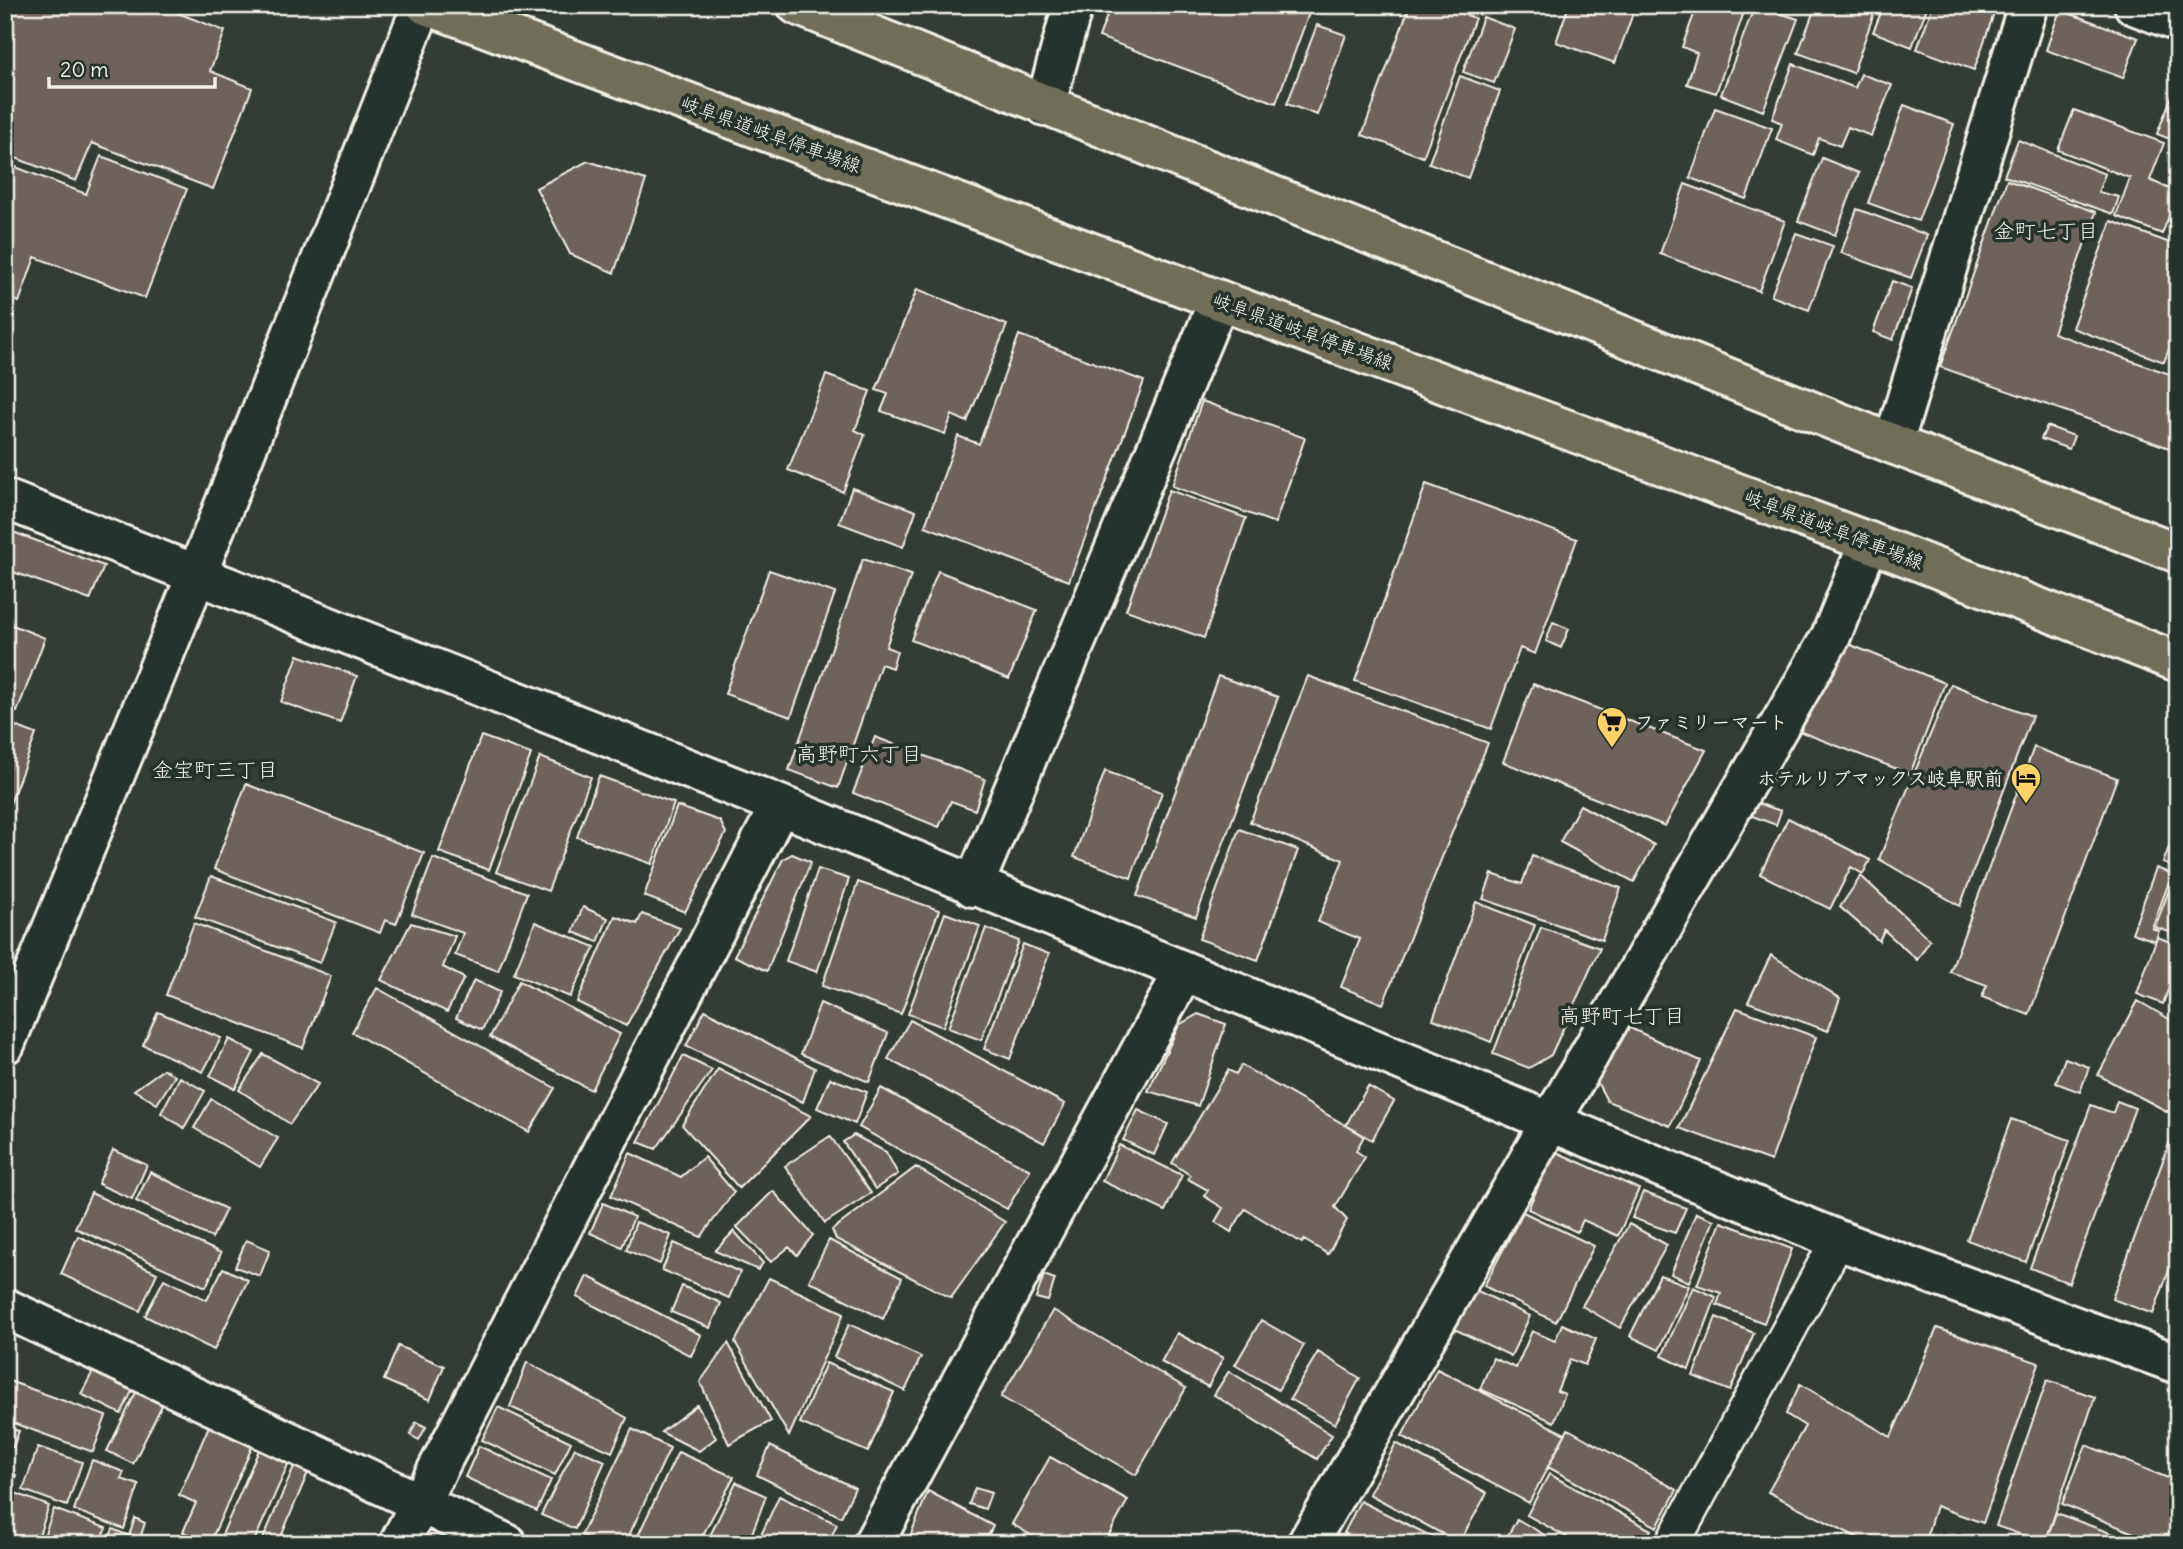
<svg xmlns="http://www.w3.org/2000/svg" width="2183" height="1549" viewBox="0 0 2183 1549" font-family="Delius,'Klee One',sans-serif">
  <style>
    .building { fill: #6e625c; stroke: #f4f1e8; stroke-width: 2 }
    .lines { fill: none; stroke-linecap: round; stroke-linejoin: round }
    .service-casing { stroke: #f4f1e8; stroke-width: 38 }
    .minor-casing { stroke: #f4f1e8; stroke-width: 44 }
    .tertiary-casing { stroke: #f4f1e8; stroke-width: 44 }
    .primary-casing { stroke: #f4f1e8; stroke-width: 44 }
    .service { stroke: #26332d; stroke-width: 33 }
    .minor { stroke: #26332d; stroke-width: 38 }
    .tertiary { stroke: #26332d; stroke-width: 38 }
    .primary { stroke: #706e59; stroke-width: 38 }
    .labels { text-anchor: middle; stroke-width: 7; stroke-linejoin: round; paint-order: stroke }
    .street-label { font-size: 19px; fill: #f4f1e8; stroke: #26332d }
    .poi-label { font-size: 19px; font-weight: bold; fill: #f4f1e8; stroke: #26332d; text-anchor: start }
    .neighbourhood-label { font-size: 21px; fill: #f4f1e8; stroke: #26332d }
  </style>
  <rect width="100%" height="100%" fill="#343c36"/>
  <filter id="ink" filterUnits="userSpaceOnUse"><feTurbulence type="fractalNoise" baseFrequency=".0143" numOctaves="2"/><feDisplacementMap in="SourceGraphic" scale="14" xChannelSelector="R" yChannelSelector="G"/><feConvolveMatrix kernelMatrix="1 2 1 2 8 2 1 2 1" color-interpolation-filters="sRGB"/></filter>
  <g filter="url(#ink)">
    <path class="building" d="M5,5H157L225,31L210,71L252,88L213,189L92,143L76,181L5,154Z
      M1111,5H1312L1276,103L1099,37Z
      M1410,5H1438L1475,18L1423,157L1362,135Z
      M1569,5H1636L1615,63L1556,42Z
      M1686,5H1735L1745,9L1716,93L1687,84L1697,53L1682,47L1696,9Z
      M1755,5L1798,19L1763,111L1721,95Z
      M1816,5H1877L1853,73L1798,53Z
      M1884,5H1928L1912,47L1873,32Z
      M1933,5H1997L1974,70L1917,49Z
      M2060,10L2138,38L2123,78L2046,50Z
      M1483,17L1515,29L1494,83L1463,72Z
      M1317,25L1346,35L1317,115L1287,104Z
      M1793,64L1855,88L1861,74L1892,85L1871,136L1848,127L1840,146L1819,138L1813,155L1776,140L1782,123L1772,119Z
      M1460,76L1500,91L1468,178L1429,163Z
      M2178,80V142L2157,134Z
      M1904,105L1954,124L1918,221L1868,203Z
      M1715,108L1772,128L1746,199L1690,178Z
      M2074,110L2164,143L2150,180L2178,193L2162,234L2116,216L2130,178L2058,150Z
      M2018,140L2105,174L2098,192L2119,197L2113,214L2004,176Z
      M101,156L187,189L145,298L35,257L19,302L5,297V163L86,194Z
      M1822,158L1859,173L1835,235L1798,221Z
      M588,161L646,180L614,273L570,254L536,188Z
      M2007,180L2096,212L2053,333L2178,377V451L1940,367Z
      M1685,184L1785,221L1759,291L1660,254Z
      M1857,209L1927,235L1911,278L1841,253Z
      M2111,221L2178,246V326L2164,362L2072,328Z
      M1796,233L1833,246L1809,310L1771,296Z
      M1892,281L1912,288L1893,340L1873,332Z
      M917,289L1007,325L967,422L952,415L945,434L881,411L888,394L876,390Z
      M1019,335L1144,381L1069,581L925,526L958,436L979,444Z
      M826,375L870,391L855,430L865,435L843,492L788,470Z
      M1202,401L1305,438L1275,523L1172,486Z
      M2047,426L2074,436L2069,449L2041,439Z
      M1426,484L1577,539L1535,654L1520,648L1491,729L1355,681Z
      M852,488L916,511L903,547L839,523Z
      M1169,490L1246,518L1204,638L1126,610Z
      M5,529L104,566L90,600L5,569Z
      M863,559L911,575L886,647L897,651L892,668L881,664L838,788L789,770Z
      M769,570L835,593L791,717L725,694Z
      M938,571L1037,610L1009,679L911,640Z
      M5,622L45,638L17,712L5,707Z
      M1553,622L1569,629L1561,648L1546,641Z
      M1846,643L1945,683L1910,774L1796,730Z
      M298,655L357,676L340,723L281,702Z
      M1218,676L1278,697L1196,917L1137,896Z
      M1308,676L1488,743L1383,1004L1341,987L1360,939L1318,922L1343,860L1250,822Z
      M1533,684L1706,750L1665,826L1503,762Z
      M1951,684L2032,716L1960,906L1879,859Z
      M5,722L36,734L10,804L5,802Z
      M481,736L531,754L489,870L439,852Z
      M875,737L985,779L975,810L951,801L939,827L853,793Z
      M2034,747L2117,778L2029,1015L1982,997L1987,985L1950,972Z
      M540,757L591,777L548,891L496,872Z
      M1105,771L1162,792L1131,878L1074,857Z
      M599,776L674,803L652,864L577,837Z
      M246,784L424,853L396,924L385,920L380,933L214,869Z
      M1757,803L1781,811L1776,825L1752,816Z
      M1580,805L1654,845L1634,882L1560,842Z
      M677,806L720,821L726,833L685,912L644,896Z
      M1788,818L1870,860L1863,874L1851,867L1830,909L1760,874Z
      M2178,824V869L2163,863Z
      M1239,829L1298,850L1258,960L1199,939Z
      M792,854L811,862L767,971L734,956L783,859Z
      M1532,856L1621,888L1602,940L1483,899L1492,874L1522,884Z
      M433,858L527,893L498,971L455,955L463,933L412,914Z
      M2156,868L2172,874L2152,928L2159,931L2155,941L2132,933Z
      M818,869L849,879L817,972L786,961Z
      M2176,872H2178V935L2155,927Z
      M211,876L336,922L320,963L195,917Z
      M1861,876L1930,940L1917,960L1884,930L1879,941L1840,907Z
      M858,882L939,910L901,1014L822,986Z
      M1476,902L1535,925L1491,1042L1433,1019Z
      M583,907L608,918L598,942L573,932Z
      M945,913L980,926L943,1027L908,1014Z
      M642,914L680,928L626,1026L577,1002L615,916L637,924Z
      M535,922L595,947L570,997L514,974Z
      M194,923L331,976L303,1048L166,995Z
      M411,923L455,936L443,967L464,978L447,1012L381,980Z
      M1541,927L1600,948L1551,1055L1529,1068L1493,1054Z
      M986,928L1019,941L981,1040L948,1028Z
      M2157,937L2178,945V962L2163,1004L2137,994Z
      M1023,944L1049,954L1010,1059L984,1049Z
      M1771,955L1840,998L1828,1031L1748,1002Z
      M474,980L500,992L482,1030L456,1018Z
      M519,981L620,1034L591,1090L490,1037Z
      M377,988L555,1088L529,1132L352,1032Z
      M2138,1001L2178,1024V1117L2098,1075Z
      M820,1003L888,1033L869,1082L801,1054Z
      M1737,1008L1816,1037L1771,1161L1679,1128Z
      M705,1010L815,1068L803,1102L686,1046Z
      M158,1012L221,1038L203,1072L143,1045Z
      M1198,1014L1226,1024L1198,1106L1148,1091L1179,1025Z
      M910,1020L1065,1104L1044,1143L888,1059Z
      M1628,1027L1701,1061L1670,1126L1607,1101L1596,1080Z
      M229,1039L254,1052L235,1089L210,1076Z
      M263,1054L318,1084L290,1124L239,1090Z
      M683,1056L712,1070L656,1149L638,1142Z
      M2065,1058L2089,1067L2080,1092L2056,1083Z
      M1241,1065L1364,1136L1356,1151L1365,1157L1335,1207L1347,1220L1328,1254L1304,1240L1302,1243L1245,1209L1231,1232L1215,1222L1223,1208L1204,1196L1208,1190L1188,1179L1190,1175L1172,1163L1228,1070L1236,1074Z
      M164,1069L175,1076L157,1104L134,1090Z
      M718,1069L811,1116L739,1188L682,1125Z
      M180,1077L205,1091L184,1128L161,1113Z
      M830,1078L867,1092L855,1124L817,1108Z
      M1368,1086L1394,1101L1372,1140L1346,1125Z
      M881,1088L1030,1170L1007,1209L859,1127Z
      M211,1099L278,1138L260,1167L194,1128Z
      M2117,1101L2135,1108L2069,1283L2030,1268L2091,1105L2113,1113Z
      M1138,1110L1168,1124L1154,1155L1123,1140Z
      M2011,1119L2070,1140L2026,1262L1967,1240Z
      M854,1135L886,1152L898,1174L875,1189L843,1142Z
      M830,1136L871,1193L825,1223L785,1166Z
      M2172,1136L2178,1138V1246L2153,1314L2112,1299Z
      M1119,1145L1182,1175L1165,1211L1102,1181Z
      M113,1150L147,1165L132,1199L98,1184Z
      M1554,1151L1639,1189L1618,1236L1583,1220L1577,1232L1528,1209Z
      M630,1153L681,1177L704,1157L734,1192L701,1237L611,1196Z
      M916,1167L1005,1222L951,1298L836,1239L832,1230Z
      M150,1172L226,1209L212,1238L136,1201Z
      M773,1191L813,1235L797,1255L789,1247L771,1262L737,1227Z
      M1643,1192L1686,1208L1675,1233L1632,1218Z
      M91,1193L221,1253L206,1287L75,1228Z
      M603,1203L634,1217L622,1247L590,1233Z
      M1523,1212L1594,1246L1556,1322L1484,1286Z
      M1696,1213L1714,1220L1689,1282L1671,1274Z
      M636,1222L671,1235L660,1264L626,1250Z
      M1721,1222L1792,1249L1764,1323L1717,1305L1721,1293L1697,1285Z
      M1629,1224L1667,1245L1620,1328L1582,1306Z
      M734,1231L763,1263L758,1270L715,1251Z
      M78,1236L157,1273L140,1311L61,1274Z
      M246,1240L270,1250L260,1276L235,1267Z
      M829,1240L902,1278L883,1319L809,1281Z
      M674,1243L740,1272L729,1298L662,1270Z
      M223,1268L248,1280L214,1350L145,1316L164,1279L207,1300Z
      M1044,1275L1055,1279L1048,1301L1036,1298Z
      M1660,1275L1689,1286L1659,1350L1630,1336Z
      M587,1276L701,1335L691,1356L577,1297Z
      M769,1278L844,1313L789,1436L735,1342Z
      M682,1286L721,1303L710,1328L671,1312Z
      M1467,1286L1530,1316L1511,1356L1448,1326Z
      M1693,1287L1716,1297L1689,1369L1662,1356Z
      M1053,1310L1186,1388L1136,1475L1001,1397Z
      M1716,1317L1754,1333L1730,1391L1693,1376Z
      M1261,1320L1304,1345L1278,1390L1235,1365Z
      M849,1324L921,1357L905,1391L834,1357Z
      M1562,1324L1596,1339L1585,1365L1570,1359L1557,1391L1565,1394L1554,1422L1480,1389L1493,1358L1516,1368L1532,1331L1555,1341Z
      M1937,1328L2039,1363L1983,1523L1936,1506L1924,1544H1870L1768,1492L1805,1426L1786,1414L1800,1384L1891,1437Z
      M1177,1333L1223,1358L1208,1387L1161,1362Z
      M728,1343L771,1421L729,1444L700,1382Z
      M398,1346L444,1366L430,1400L384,1380Z
      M1318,1352L1360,1378L1335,1424L1290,1399Z
      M99,1360L138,1379L121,1414L81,1394Z
      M527,1362L627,1418L612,1452L510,1407Z
      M826,1363L894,1392L868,1452L800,1423Z
      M1437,1369L1565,1434L1529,1503L1402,1436Z
      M1229,1371L1332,1435L1317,1459L1214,1395Z
      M2047,1380L2095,1397L2045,1543L1996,1526Z
      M9,1381L106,1416L93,1452L5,1420V1390Z
      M141,1382L167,1395L133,1464L107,1451Z
      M697,1405L716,1438L699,1451L661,1432Z
      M498,1407L571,1442L555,1475L482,1440Z
      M212,1419L256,1438L210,1543L183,1532L196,1503L179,1495Z
      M416,1422L426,1427L419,1440L410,1435Z
      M5,1427L19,1431L13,1447L5,1445Z
      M632,1429L670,1448L625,1544H600L581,1535Z
      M1568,1429L1677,1490L1657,1527L1548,1467Z
      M1396,1443L1487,1493L1459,1543L1369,1494Z
      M261,1445L291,1458L253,1544H218Z
      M2086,1445L2178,1482V1544H2161L2062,1504Z
      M479,1446L551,1480L537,1511L465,1477Z
      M770,1446L855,1488L841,1517L757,1475Z
      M38,1447L82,1462L67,1506L23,1490Z
      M575,1448L605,1461L575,1529L541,1515Z
      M678,1452L734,1477L698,1544H634Z
      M1050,1457L1128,1500L1104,1544H1046L1012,1524Z
      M92,1460L124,1472L121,1479L139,1485L124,1529L74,1510Z
      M295,1464L309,1470L278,1544H261Z
      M5,1471L16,1475L5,1503Z
      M1549,1474L1651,1530L1643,1544H1579L1527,1515Z
      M736,1482L766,1496L748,1544H706Z
      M975,1488L991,1493L985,1509L969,1504Z
      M928,1491L993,1526L984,1544H907Z
      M15,1493L49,1506L36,1544L5,1535V1519Z
      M779,1496L837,1524L828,1544H757Z
      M1360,1501L1447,1544H1366L1344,1533Z
      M54,1509L106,1528L101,1544H41Z
      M2056,1513L2140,1544H2045Z
      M135,1518L145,1523L138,1544H107L113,1529L129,1536Z
      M1517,1519L1560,1544H1503Z"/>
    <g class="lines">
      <g class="service-casing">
        <path id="service" d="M1672,1544L1838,1240"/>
      </g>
      <g class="minor-casing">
        <path id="minor" d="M2134,5L2178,22
          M1045,106L1073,5
          M1893,444L2028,5
          M5,499L780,805L1838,1240L2178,1364
          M973,887L1219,300
          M5,1308L507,1544
          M399,1544L780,805
          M873,1544L1184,971
          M1307,1544L1831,636L1869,542"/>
      </g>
      <g class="tertiary-casing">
        <path id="tertiary" d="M5,1044L197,574L422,5"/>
      </g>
      <g class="primary-casing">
        <path id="primary" d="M426,5L1869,542L2178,662
          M797,5L1893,444L2178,553"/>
      </g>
      <use href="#service" class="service"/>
      <use href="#minor" class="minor"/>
      <use href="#tertiary" class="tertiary"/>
      <use href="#primary" class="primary"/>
    </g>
  </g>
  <defs>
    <g id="supermarket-pin" transform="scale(1.575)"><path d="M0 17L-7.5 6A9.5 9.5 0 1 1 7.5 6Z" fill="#ffd166" stroke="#26332d"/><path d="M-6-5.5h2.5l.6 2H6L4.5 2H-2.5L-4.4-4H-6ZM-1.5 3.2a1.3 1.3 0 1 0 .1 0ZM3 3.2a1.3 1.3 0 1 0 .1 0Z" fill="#111"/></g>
    <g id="hotel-pin" transform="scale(1.575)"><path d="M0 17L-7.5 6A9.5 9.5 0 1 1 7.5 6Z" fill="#ffd166" stroke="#26332d"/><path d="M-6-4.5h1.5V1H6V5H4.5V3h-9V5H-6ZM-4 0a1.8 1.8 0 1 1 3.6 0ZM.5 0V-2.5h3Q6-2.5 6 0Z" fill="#111"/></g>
  </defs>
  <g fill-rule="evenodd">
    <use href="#supermarket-pin" x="1612" y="722"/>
    <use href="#hotel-pin" x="2026" y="778"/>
  </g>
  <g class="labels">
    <g class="street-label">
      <text transform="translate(771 134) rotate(20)" y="7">岐阜県道岐阜停車場線</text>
      <text transform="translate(1303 331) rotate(20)" y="7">岐阜県道岐阜停車場線</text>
      <text transform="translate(1834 529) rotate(21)" y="7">岐阜県道岐阜停車場線</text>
    </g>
    <g class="poi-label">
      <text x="1635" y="729">ファミリーマート</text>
      <text x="2003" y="785" text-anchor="end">ホテルリブマックス岐阜駅前</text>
    </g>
    <g class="neighbourhood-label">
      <text x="2046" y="238">金町七丁目</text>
      <text x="859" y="761">高野町六丁目</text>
      <text x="215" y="777">金宝町三丁目</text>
      <text x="1622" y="1023">高野町七丁目</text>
    </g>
  </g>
  <rect width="2183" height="1549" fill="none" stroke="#26332d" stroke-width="28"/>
  <rect x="14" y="14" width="2155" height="1521" fill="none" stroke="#f4f1e8" stroke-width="2.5" filter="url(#ink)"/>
  <path d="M49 77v10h166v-10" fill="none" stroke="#f4f1e8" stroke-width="3.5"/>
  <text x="60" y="77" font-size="21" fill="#f4f1e8" stroke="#26332d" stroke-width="5" paint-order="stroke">20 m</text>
</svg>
